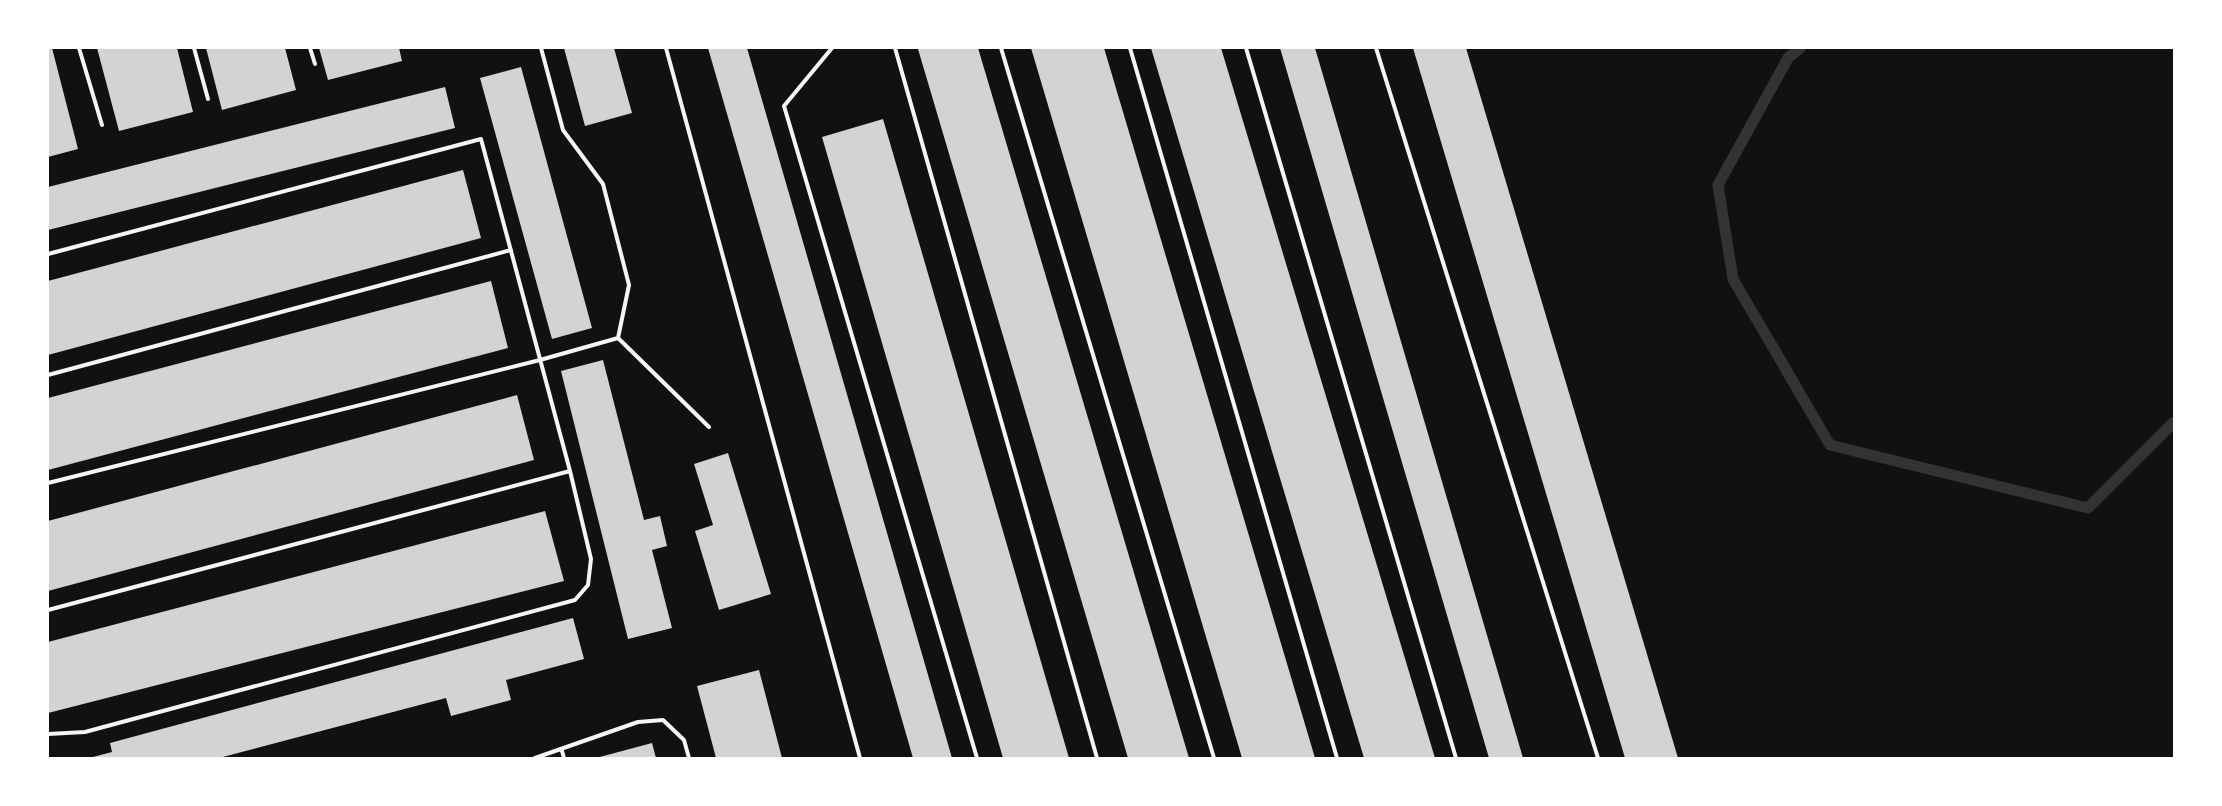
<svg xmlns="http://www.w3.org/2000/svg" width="2222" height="806" viewBox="0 0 2222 806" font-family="'Fira Sans Condensed',sans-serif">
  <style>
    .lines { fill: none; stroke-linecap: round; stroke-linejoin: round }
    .stream { stroke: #333; stroke-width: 11 }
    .building { fill: #d3d3d3 }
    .service { stroke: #f5f5f5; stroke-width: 4 }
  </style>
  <rect width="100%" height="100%" fill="#111"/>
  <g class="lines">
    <path class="stream" d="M1800,48L1788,58L1718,185L1733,279L1830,445L2088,508L2174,422"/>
  </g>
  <path class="building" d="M48,48H52L78,149L48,157Z
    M97,48H177L193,112L119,131Z
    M206,48H285L296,90L222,110Z
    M319,48H399L402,61L328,80Z
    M564,48H614L632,113L585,126Z
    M708,48H747L952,758H913Z
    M925,48H978L1189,758H1128L918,49Z
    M1031,48H1104L1315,758H1242Z
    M1151,48H1221L1435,758H1364Z
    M1280,48H1315L1523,758H1489Z
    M1413,48H1466L1678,758H1625Z
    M521,67L592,328L552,339L480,78Z
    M445,87L455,128L48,230V187Z
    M883,119L1069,758H1003L822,137Z
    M463,170L481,238L48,355V281Z
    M491,281L508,348L48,470V398Z
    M603,360L644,520L660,516L667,546L652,550L672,628L628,639L561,371Z
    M517,395L534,460L48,591V521Z
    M728,453L771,594L719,610L695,531L713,525L694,464Z
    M545,511L564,581L48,713V642Z
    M573,618L584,659L506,680L511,700L451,716L446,698L219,758H89L112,752L110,743Z
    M759,670L782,758H716L697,686Z
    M652,743L656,758H596Z"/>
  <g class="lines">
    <path class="service" d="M79,48L102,125
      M194,48L208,99
      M310,48L315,64
      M666,48L860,758
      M832,48L784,106L977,758
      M895,48L1097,758
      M1001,48L1214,758
      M1130,48L1337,758
      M1246,48L1456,758
      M1376,48L1598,758
      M48,254L481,139L570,471L591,559L588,585L575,600L85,732L48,734
      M618,338L709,427
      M48,375L511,250
      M48,483L540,360L618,338L629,285L603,184L563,130L541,48
      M48,610L570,471
      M562,751L564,758
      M535,758L638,722L663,720L684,740L689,758"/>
  </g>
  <rect width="2222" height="806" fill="none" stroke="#ffffff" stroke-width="98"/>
</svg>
